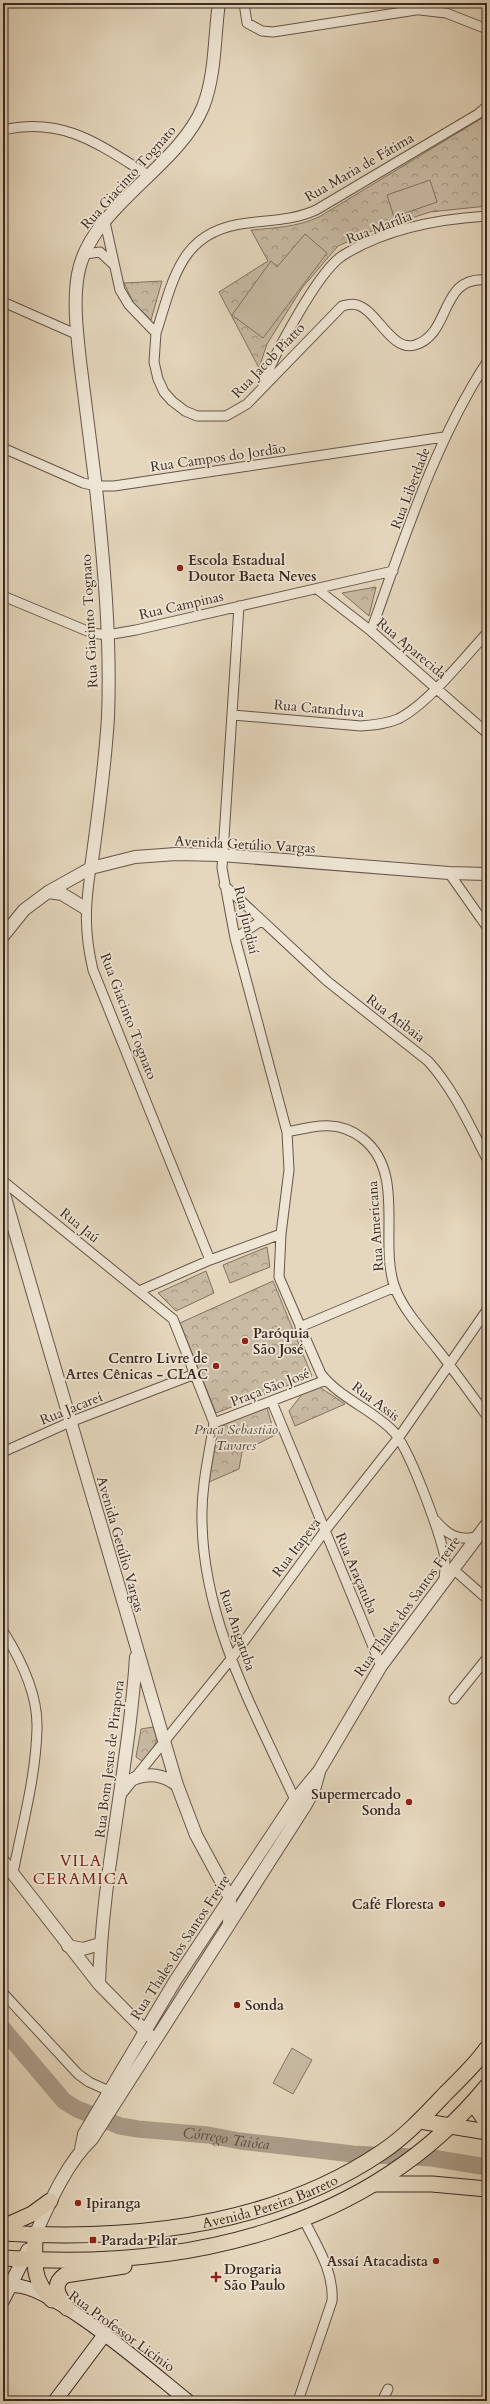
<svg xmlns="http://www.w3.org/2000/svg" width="490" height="2404" viewBox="0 0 490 2404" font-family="Cardo,serif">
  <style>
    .forest { fill: url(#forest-crowns); stroke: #827263 }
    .pitch { fill: #c8baa3; stroke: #827263 }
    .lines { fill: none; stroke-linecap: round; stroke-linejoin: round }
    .river { stroke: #ab9c89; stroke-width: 17 }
    .minor-casing { stroke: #66554a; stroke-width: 11 }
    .tertiary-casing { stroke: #66554a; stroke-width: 14 }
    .secondary-casing { stroke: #3b2a23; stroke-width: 15 }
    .primary-casing { stroke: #3b2a23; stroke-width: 17 }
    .minor { stroke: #eee5d4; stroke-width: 9 }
    .tertiary { stroke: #eee5d4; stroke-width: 12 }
    .secondary { stroke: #eee5d4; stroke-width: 13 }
    .primary { stroke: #e5d7bd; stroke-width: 15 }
    .poi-dot { fill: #8f2418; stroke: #eee5d4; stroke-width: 1.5 }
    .labels { text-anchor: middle; stroke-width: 3.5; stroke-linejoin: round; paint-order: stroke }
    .street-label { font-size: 14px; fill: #3b2a23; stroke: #eee5d4 }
    .poi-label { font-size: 14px; font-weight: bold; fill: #3b2a23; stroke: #eee5d4; text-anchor: start }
    .park-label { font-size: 14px; font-style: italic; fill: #57473d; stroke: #eee5d4 }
    .water-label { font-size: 15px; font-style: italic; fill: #5d4c42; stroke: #eee5d4 }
    .quarter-label { font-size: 16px; letter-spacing: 1px; fill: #7a1f14; stroke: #eee5d4 }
  </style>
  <defs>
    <pattern id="forest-crowns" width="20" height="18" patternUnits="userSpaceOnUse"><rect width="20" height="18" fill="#c8baa3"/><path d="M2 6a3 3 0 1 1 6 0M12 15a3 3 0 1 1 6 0" fill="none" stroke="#a49784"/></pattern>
  </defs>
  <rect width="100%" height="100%" fill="#e5d7bd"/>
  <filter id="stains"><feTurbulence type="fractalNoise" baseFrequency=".005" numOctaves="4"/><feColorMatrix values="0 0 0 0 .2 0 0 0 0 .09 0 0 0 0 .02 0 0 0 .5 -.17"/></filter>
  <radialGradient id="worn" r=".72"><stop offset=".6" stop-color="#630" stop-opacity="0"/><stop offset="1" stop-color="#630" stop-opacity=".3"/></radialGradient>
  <path class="forest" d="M487,115V206L430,212L369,232L338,246L302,288L267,344L259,368L219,292L268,261L251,230C274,228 297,227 319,217Z
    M162,281L151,320L134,304L124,283Z
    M376,587L369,616L342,593Z
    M267,1247L270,1267L230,1283L223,1265Z
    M206,1271L214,1293L176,1311L158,1293Z
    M273,1281L312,1376L216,1413L180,1323Z
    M318,1386L345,1404L295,1426L289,1411L303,1393Z
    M267,1408L275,1435L242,1452L239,1469L209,1482L218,1426Z
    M153,1727L157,1738L153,1751L145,1761H142L136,1757L141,1729Z"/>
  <path class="pitch" d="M430,180L437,202L394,217L387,195Z
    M305,234L327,253L263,338L232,315L271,261L277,267Z
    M292,2048L312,2060L293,2094L273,2083Z"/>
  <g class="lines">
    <path class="river" id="s1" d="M3,2029L64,2101L77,2109L120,2126L138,2129L208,2135L240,2141L353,2154L432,2158L487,2167"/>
    <g class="minor-casing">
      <path id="minor" d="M244,3L247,23L262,31L273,32L416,10L433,3
        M420,10L446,13L487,29
        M3,130C63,116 100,145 148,175
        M105,222L120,290L129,305L156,333L154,362L158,379L164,392L172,401L185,411L197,416H226L247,404L342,306C346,305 352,303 357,305C377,310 391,352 415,345C452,334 439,275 487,280
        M85,254L100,252L114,265
        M3,302L78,335
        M156,333C174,278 180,230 248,223C272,220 294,220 316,210L478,114L487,106
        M263,384C274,355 317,273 342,256C384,229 438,219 487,216
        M3,448L83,483L96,486H114L444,437
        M317,589L371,631L487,733
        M3,596L92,633L107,635L136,630L393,571
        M239,606L222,868L235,938L287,1132L289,1170L281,1234L279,1277L321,1374C340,1398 371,1409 392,1430C409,1446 438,1529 444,1553C446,1562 445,1571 444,1580
        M371,631C403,542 435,441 487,362
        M233,715L361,726C374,725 386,724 398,719C428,704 463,659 487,633
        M91,868C85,905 84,932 93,970L210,1260
        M449,873L487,927
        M224,885L327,981L428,1061C453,1088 470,1126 487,1159
        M235,938L261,921
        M287,1132C314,1126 338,1119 362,1138C407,1172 378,1242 395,1288C404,1311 423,1331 438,1350C455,1372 471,1394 487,1416
        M3,1181L173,1319L214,1423
        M139,1291L210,1260L281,1234
        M300,1327L395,1287
        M272,1402L381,1666
        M214,1423C209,1455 201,1487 202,1520C203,1621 254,1710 295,1800L299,1802
        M214,1423L326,1380
        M3,1452L70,1422L195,1374
        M435,1520C448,1535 457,1541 477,1537
        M453,1569L487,1599
        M3,1631C20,1658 38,1695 37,1728C36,1777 22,1826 13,1873
        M454,1699L487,1658
        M121,1795L231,1659L324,1532L399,1437L487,1310
        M3,1993L78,2074L89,2082L109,2091
        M298,2401L332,2301C334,2270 316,2245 303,2218
        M382,2401L388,2389"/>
    </g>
    <g class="tertiary-casing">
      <path id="tertiary" d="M91,868C98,818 105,767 108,717C111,641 104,564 96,488C91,446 85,403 80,361C77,333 73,302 78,274C90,207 178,168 203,107C216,74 214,37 219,3
        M48,892L62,894L85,908
        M3,936L24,910L48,892L91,868L135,857L176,854L221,855L449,873L487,874
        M3,1191L177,1785L196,1835L230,1898L229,1924
        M133,1779C150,1773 162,1774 177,1785
        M3,1861L99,1984L150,2036
        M68,1946L83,1949L100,1944
        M99,1984C102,1874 129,1767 136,1657
        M81,2149L84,2134L175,1981L295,1800L319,1771L381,1666L487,1524
        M35,2235C50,2202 66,2164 92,2139L305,1806L314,1790L319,1772"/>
    </g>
    <g class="secondary-casing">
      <path id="secondary" d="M11,2286C48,2280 156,2376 188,2401
        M3,2300L28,2250
        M55,2401L105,2334"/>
    </g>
    <g class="primary-casing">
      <g id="primary">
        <path d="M473,2103L487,2123"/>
        <path d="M420,2121L487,2132"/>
        <path d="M375,2184H432L487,2189"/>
        <path d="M3,2227L32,2214L50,2201"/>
        <path id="s2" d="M3,2233C133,2241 271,2227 382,2152C406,2136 426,2114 446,2093C460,2079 476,2064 487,2048"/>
        <path d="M35,2235C35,2262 31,2279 52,2300"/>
        <path d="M3,2258C182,2271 368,2231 487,2086"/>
        <path d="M67,2308C58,2296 51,2285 65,2275L124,2266"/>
      </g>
    </g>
    <use href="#minor" class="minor"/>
    <use href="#tertiary" class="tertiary"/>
    <use href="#secondary" class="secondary"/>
    <use href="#primary" class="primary"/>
  </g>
  <g class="poi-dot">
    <circle cx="180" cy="568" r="4"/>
    <circle cx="245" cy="1341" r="4"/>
    <circle cx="216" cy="1366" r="4"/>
    <circle cx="409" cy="1802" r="4"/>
    <circle cx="442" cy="1904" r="4"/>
    <circle cx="237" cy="2005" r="4"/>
    <circle cx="78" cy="2203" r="4"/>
    <rect x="89" y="2236" width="8" height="8" rx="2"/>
    <circle cx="436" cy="2261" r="4"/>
    <path d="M214 2271h4v4h4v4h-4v4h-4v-4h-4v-4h4z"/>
  </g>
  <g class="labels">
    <g class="street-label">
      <text transform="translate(359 167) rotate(-30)" y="5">Rua Maria de Fátima</text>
      <text transform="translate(128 177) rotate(-48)" y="5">Rua Giacinto Tognato</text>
      <text transform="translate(379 227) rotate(-21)" y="5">Rua Marília</text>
      <text transform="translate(268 360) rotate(-46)" y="5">Rua Jacob Piatto</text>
      <text transform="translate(218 457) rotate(-8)" y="5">Rua Campos do Jordão</text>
      <text transform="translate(410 488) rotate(-69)" y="5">Rua Liberdade</text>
      <text transform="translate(181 605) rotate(-13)" y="5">Rua Campinas</text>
      <text transform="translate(89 621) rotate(-93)" y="5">Rua Giacinto Tognato</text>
      <text transform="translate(412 648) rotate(40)" y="5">Rua Aparecida</text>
      <text transform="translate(319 708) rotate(5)" y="5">Rua Catanduva</text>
      <text transform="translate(245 844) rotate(3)" y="5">Avenida Getúlio Vargas</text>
      <text transform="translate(247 920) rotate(77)" y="5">Rua Jundiaí</text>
      <text transform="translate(129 1016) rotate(69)" y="5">Rua Giacinto Tognato</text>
      <text transform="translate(396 1018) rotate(37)" y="5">Rua Atibaia</text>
      <text transform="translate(80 1225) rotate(39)" y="5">Rua Jaú</text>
      <text transform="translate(375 1226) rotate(-94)" y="5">Rua Americana</text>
      <text transform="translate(270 1387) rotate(-21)" y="5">Praça São José</text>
      <text transform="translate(376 1401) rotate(37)" y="5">Rua Assis</text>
      <text transform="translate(71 1408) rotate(-22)" y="5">Rua Jacareí</text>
      <text transform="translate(121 1544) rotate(74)" y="5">Avenida Getúlio Vargas</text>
      <text transform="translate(296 1547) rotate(-53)" y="5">Rua Itapeva</text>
      <text transform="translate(357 1573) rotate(67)" y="5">Rua Araçatuba</text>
      <text transform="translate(407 1606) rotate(-54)" y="5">Rua Thales dos Santos Freire</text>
      <text transform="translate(238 1630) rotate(71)" y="5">Rua Angatuba</text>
      <text transform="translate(109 1759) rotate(-83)" y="5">Rua Bom Jesus de Pirapora</text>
      <text transform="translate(180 1947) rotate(-57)" y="5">Rua Thales dos Santos Freire</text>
      <text dy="5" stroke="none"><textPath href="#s2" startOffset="271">Avenida Pereira Barreto</textPath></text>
      <text transform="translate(122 2331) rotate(36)" y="5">Rua Professor Licínio</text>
    </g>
    <g class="poi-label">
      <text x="188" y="565">Escola Estadual<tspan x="188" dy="16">Doutor Baeta Neves</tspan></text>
      <text x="253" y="1338">Paróquia<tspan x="253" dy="16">São José</tspan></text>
      <text x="208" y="1363" text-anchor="end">Centro Livre de<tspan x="208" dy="16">Artes Cênicas - CLAC</tspan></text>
      <text x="401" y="1799" text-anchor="end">Supermercado<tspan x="401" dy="16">Sonda</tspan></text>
      <text x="434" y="1909" text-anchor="end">Café Floresta</text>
      <text x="245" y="2010">Sonda</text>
      <text x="86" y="2208">Ipiranga</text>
      <text x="101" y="2245">Parada Pilar</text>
      <text x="428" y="2266" text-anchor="end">Assaí Atacadista</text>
      <text x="224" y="2274">Drogaria<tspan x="224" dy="16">São Paulo</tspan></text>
    </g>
    <g class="park-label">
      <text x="236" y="1434">Praça Sebastião<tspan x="236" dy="16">Tavares</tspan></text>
    </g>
    <g class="water-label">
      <text dy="5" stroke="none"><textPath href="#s1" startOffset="263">Córrego Taióca</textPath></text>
    </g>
    <g class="quarter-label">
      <text x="81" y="1866">VILA<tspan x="81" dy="18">CERAMICA</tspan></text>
    </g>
  </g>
  <rect width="490" height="2404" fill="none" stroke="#e5d7bd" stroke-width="16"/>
  <rect x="4" y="4" width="482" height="2396" fill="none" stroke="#3b2a23" stroke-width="2"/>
  <rect x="8" y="8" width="474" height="2388" fill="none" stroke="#3b2a23"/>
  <rect width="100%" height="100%" filter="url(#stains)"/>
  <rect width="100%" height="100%" fill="url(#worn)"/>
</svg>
